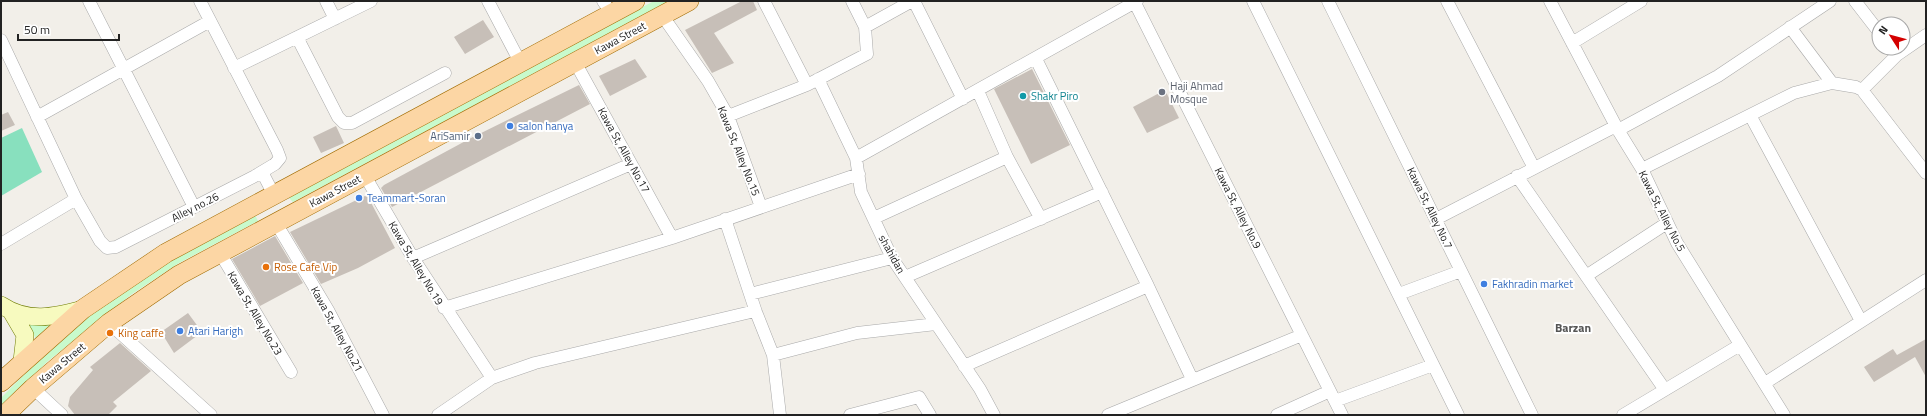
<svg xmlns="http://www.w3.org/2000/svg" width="1927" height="416" viewBox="0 0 1927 416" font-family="'Titillium Web',sans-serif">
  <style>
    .park { fill: #c8facc }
    .pitch { fill: #88e0be }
    .building { fill: #c7bfb8 }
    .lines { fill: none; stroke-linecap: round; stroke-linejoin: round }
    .street-casing { stroke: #a9a9a9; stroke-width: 13 }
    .secondary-casing { stroke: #707d05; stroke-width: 18 }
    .primary-casing { stroke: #a06b00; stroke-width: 20 }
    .street { stroke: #fff; stroke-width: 12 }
    .secondary { stroke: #f7fabf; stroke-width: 17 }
    .primary { stroke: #fcd6a4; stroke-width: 19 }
    .worship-dot { fill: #6b7280; stroke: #fff; stroke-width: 1.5 }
    .culture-dot { fill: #0f9aa8; stroke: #fff; stroke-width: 1.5 }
    .shop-dot { fill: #3f7fe0; stroke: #fff; stroke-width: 1.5 }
    .service-dot { fill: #5c6f8a; stroke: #fff; stroke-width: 1.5 }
    .food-dot { fill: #e8710a; stroke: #fff; stroke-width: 1.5 }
    .labels { text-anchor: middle; stroke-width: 4; stroke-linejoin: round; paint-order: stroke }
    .street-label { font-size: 11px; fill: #222; stroke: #fff }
    .worship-label { font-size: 11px; fill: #5b616d; stroke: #fff; text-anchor: start }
    .culture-label { font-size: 11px; fill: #0d838f; stroke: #fff; text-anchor: start }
    .shop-label { font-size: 11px; fill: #366cbe; stroke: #fff; text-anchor: start }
    .service-label { font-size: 11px; fill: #4e5e75; stroke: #fff; text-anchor: end }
    .food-label { font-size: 11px; fill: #c56008; stroke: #fff; text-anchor: start }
    .neighbourhood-label { font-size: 12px; font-weight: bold; fill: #555; stroke: #fff }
  </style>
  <rect width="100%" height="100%" fill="#f2efe9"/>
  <path class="park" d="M654,1H670L293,202L287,196L470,97Z
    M254,213L258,221L179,263L132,294L48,361L1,408V398C32,367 63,335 98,309C146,272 201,243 254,213Z
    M26,320L51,325L36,339Z"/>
  <path class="pitch" d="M22,128L42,172L1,196V138Z"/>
  <path class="building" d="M742,1H753L757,10L714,33L734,63L712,73L685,30Z
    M483,20L494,37L465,54L454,37Z
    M635,59L647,77L610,96L599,76Z
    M1032,69L1070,145L1031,164L994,89Z
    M579,85L590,104L392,207L381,188L384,185L471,138Z
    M1165,90L1179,118L1147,133L1133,107Z
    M8,112L15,125L1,131V115Z
    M336,126L344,143L321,153L313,137Z
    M367,195L395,248L358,268L321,284L290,232Z
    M275,236L303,283L260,306L232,259Z
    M188,313L202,332L174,353L161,332Z
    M1926,339V377L1915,357L1874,382L1864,367L1893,349L1897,355Z
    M120,343L151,371L113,402L117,406L108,415H75L68,406L70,397L93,370L90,367Z"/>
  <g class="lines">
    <g class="street-casing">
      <path id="street" d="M89,1L194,207
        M326,1L335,19
        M488,1L520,62
        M603,1L611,13
        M764,1L807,85
        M914,1L963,99
        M1134,1L1342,415
        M1253,1L1458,415
        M1328,1L1532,415
        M1447,1L1534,168
        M1550,1L1618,130L1642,169L1677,243L1784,415
        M1855,1L1879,32
        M662,15L708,81L728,116L761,207
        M865,27L912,1
        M1790,27L1832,83
        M297,37L338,117L344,123H352L445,73
        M1,40L76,199L100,241L107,248L116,247L255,176L275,164L280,158L277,150L200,1
        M1572,43L1641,1
        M1036,59L1148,286
        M575,62L672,238
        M234,68L371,1
        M818,79L856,158L861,192L892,258L980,389L994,415
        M1862,90L1897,55L1926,35
        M978,91L1007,157L1041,219
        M1750,115L1861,321
        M728,116L807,85L867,54L865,27L852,1
        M37,117L210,21
        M1618,130L1718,76L1830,1
        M856,158L1137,1
        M1642,169L1794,93L1832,83L1856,87L1862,90L1926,173
        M262,172L274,195
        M365,176L413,258L492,378
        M1517,176L1665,390
        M874,218L1007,157
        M725,219L756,312L773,355L780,415
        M1436,219L1616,126
        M276,223L328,310L383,415
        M1,244L76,199
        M220,253L291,372
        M413,258L631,164
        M1586,276L1667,223
        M905,277L1102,192
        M750,294L892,258
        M1399,294L1461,271
        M444,308L672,238L859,174
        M110,324L211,415
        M773,355L857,333L936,324
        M964,366L1148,286L1192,379
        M1765,383L1926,280
        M33,388L62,415
        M1335,401L1433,365
        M438,415L492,378L535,363L755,311
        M850,415L919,397L930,415
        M1108,415L1302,335
        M1277,415L1330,391
        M1623,415L1740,345"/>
    </g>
    <g class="secondary-casing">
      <path id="secondary" d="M1,305C28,323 54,317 83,309
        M11,311L25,335L22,361"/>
    </g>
    <g class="primary-casing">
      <path id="primary" d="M1,382L83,309L166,253L635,1
        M5,415L33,388L109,323L179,275L689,1"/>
    </g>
    <use href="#street" class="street"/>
    <use href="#secondary" class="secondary"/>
    <use href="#primary" class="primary"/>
  </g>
  <circle class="worship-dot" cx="1162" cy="92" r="4"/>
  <circle class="culture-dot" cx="1023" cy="96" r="4"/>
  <g class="shop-dot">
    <circle cx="510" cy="126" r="4"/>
    <circle cx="359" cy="198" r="4"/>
    <circle cx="1484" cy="284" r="4"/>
    <circle cx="180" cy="331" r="4"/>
  </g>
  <circle class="service-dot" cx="478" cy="136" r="4"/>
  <g class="food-dot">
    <circle cx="266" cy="267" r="4"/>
    <circle cx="110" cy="333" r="4"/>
  </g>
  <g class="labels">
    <g class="street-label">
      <text transform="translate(620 38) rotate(-28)" y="4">Kawa Street</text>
      <text transform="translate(624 150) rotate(61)" y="4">Kawa St, Alley No.17</text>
      <text transform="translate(739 151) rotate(68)" y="4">Kawa St, Alley No.15</text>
      <text transform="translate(335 191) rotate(-28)" y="4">Kawa Street</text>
      <text transform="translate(195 207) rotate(-27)" y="4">Alley no.26</text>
      <text transform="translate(1238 208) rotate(63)" y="4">Kawa St, Alley No.9</text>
      <text transform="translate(1430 208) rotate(64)" y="4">Kawa St, Alley No.7</text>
      <text transform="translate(1662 211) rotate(63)" y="4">Kawa St, Alley No.5</text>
      <text transform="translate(892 254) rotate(61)" y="4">shahidan</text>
      <text transform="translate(416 263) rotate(59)" y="4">Kawa St, Alley No.19</text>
      <text transform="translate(255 313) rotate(59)" y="4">Kawa St, Alley No.23</text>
      <text transform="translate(337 329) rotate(61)" y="4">Kawa St, Alley No.21</text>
      <text transform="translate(62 363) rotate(-40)" y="4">Kawa Street</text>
    </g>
    <g class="worship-label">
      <text x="1170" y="90">Haji Ahmad<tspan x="1170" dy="13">Mosque</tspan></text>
    </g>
    <g class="culture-label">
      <text x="1031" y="100">Shakr Piro</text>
    </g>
    <g class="shop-label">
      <text x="518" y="130">salon hanya</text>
      <text x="367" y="202">Teammart-Soran</text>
      <text x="1492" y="288">Fakhradin market</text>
      <text x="188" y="335">Atari Harigh</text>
    </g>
    <g class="service-label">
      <text x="470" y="140">AriSamir</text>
    </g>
    <g class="food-label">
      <text x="274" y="271">Rose Cafe Vip</text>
      <text x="118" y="337">King caffe</text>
    </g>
    <g class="neighbourhood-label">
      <text x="1573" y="332">Barzan</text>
    </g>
  </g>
  <rect width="1927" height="416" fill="none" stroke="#222222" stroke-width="4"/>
  <g transform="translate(1891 36) rotate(306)"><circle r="19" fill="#ffffff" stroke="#a7a7a7"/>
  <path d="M0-3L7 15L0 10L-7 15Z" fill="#d40000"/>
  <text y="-6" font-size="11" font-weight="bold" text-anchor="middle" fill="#222222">N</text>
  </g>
  <path d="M18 34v6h101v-6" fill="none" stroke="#222222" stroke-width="2"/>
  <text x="24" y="34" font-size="12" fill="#222222" stroke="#ffffff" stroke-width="3" paint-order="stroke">50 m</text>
</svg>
